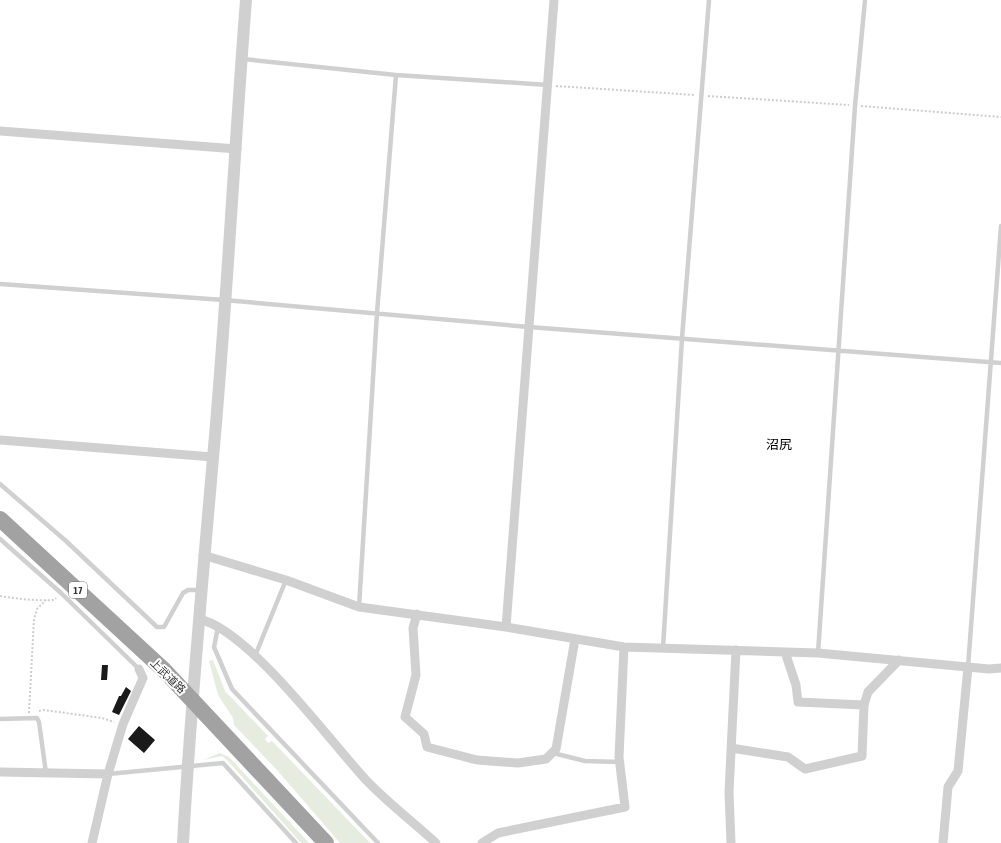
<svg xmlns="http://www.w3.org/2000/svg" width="1001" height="843" viewBox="0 0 1001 843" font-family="'Asap Condensed','Noto Sans JP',sans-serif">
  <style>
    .green { fill: #e6ecdf }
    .building { fill: #1a1a1a }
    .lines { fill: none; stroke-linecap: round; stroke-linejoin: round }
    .path { stroke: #cdcdcd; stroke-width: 2; stroke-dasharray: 2 2; stroke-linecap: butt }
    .service { stroke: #d0d0d0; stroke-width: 4.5 }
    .minor { stroke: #d0d0d0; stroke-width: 9 }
    .tertiary { stroke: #d0d0d0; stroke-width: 12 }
    .trunk { stroke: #a2a2a2; stroke-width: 16 }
    .labels { text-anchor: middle; stroke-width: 4; stroke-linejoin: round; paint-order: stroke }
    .shield { fill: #fff; stroke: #707070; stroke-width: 1 }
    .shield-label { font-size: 10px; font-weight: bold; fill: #333 }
    .street-label { font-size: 11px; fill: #333; stroke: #fff }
    .quarter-label { font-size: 13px; fill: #000; stroke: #fff }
  </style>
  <rect width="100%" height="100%" fill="#fff"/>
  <path class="green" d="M213,660L225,691L268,736L265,739L268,743L272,741L370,843H340L277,770L234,725L233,718L218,695L209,661Z
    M220,753L229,757L309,843H301L227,760L222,756L203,760Z"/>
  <path class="building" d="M102,665H108L107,680H101Z
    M126,687L131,691L119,715L112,712L119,696H121Z
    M139,726L155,740L144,753L128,739Z"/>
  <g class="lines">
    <path class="path" d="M556,86L695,95
      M708,96L849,105
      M861,106L1001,117
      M0,596C18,599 36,601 54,600L56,598
      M39,711L44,710L102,718L114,722
      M29,713L34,619L37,609L46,600"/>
    <path class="service" d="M243,59L396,75L548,85
      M0,284L224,300L529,327L1001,363
      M0,484L66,541L157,627H164L183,593L188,590H200
      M0,539L61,593L139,669
      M359,607L377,313L396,75
      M218,627L214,647L232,689L378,843
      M663,648L682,338L709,0
      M818,653L855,106L865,0
      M255,656L286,580
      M968,667L1001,226
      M0,719L37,718L39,722L46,773
      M553,753L585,761L620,762
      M108,774L223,763L296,843"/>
    <path class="minor" d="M0,131L237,149
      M0,440L213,457
      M203,555L286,580L359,607L506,627L624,647L818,653L989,669L1001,668
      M417,614L413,628L416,675L405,717L424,734L427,747L477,760L518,763L546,759L556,749L575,639
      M199,619C249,630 329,740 366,780C387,802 413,822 436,843
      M506,627L554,0
      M785,652L796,685L798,702L864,705
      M731,748L788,757L805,769L862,756L864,705L868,692L899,660
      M0,772L108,774
      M92,843L108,774L123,724L143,678L139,669
      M482,843L498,833L625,807L619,757L624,647
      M731,843L729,792L736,650
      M943,843L948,787L958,771L968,667"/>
    <path class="tertiary" d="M183,843C190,714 202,586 213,458C227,305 234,152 246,0"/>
    <path class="trunk" d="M0,519L164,670L326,843"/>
  </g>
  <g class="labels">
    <rect class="shield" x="69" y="582" width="18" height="16" rx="3"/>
    <g class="shield-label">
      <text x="78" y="594">17</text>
    </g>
    <g class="street-label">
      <text transform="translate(168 676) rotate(44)" y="4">上武道路</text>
    </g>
    <g class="quarter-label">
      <text x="779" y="449">沼尻</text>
    </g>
  </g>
</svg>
